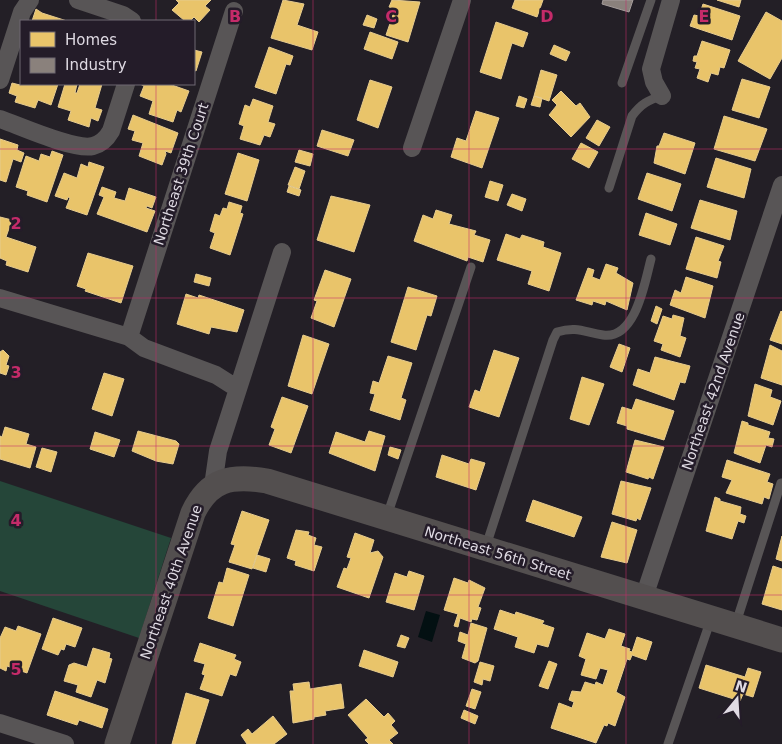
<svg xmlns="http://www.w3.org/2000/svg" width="782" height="744" viewBox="0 0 782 744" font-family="'DejaVu Sans',sans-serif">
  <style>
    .green { fill: #254639 }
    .water { fill: #031012 }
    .homes { fill: #e9c46a; stroke: #e6cb8e }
    .industry { fill: #8a817c; stroke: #a49c9b }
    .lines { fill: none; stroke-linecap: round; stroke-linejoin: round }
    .lane { stroke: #585556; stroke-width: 9 }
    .street { stroke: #585556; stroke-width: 18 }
    .secondary { stroke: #534f4f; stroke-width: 25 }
    .grid { fill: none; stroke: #c52b69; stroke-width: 1; stroke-opacity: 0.55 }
    .labels { text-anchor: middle; stroke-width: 5; stroke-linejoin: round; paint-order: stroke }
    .street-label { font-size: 14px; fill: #dfdae3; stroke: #241c29 }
    .grid-label { font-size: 16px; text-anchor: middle; font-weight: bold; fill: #c52b69; stroke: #241c29; stroke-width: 5; stroke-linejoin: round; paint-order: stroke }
  </style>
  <rect width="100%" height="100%" fill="#231f26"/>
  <path class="green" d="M0,481L171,538L139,638L0,591Z"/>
  <path class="water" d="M426,611L440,615L432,642L418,637Z"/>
  <path class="homes" d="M176,0H211L205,6L210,10L199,22L194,17L190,21H185L172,10L179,3Z
    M283,0L304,4L297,25L318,32L312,50L271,38Z
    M392,0L420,2L408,42L386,35L395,9L389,7Z
    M515,0H543L537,17L512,8Z
    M717,0H741L739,7Z
    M703,4L740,16L732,40L690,26L694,15L699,16Z
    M36,9L42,13L67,21H32Z
    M766,12L782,21V58L770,79L738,61Z
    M367,15L377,19L374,28L363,25Z
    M496,22L528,33L523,47L512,43L501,79L480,72Z
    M370,32L398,42L392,59L364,49Z
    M702,41L730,50L724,68L720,67L718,75L711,73L708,82L697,78L700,69L695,68L697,62L693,61L694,56H697Z
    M554,45L570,52L566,61L550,54Z
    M269,47L293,56L290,65L286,64L276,94L255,87Z
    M194,50L202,52L196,71L194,70Z
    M541,70L557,75L549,101L534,96Z
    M742,79L770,87L759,118L732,110Z
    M370,80L392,87L378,128L357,120Z
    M21,82L58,84L51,105L38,100L35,108L15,102L17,96L9,93L12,83L20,85Z
    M65,84H77L75,93H77L80,84H102L95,108L102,110L98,121L91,118L89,127L68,120L71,111L58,107Z
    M140,84H169L189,91L181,112L177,110L173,122L149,114L153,101L140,96L144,86Z
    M561,91L576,106L580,103L590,117L571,137L549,115L557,105L552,100Z
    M519,96L527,99L524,108L516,106Z
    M534,96L542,98L540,107L531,105Z
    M253,99L273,106L268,122L275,124L270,137L264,135L260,145L240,139L244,126L239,124L245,105L250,107Z
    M476,111L499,118L482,168L451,157L457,138L466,141Z
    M133,115L178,133L171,153L165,151L166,154L162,165L139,156L143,143L132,140L135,131L128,129Z
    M724,116L767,129L755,161L714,149Z
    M597,120L610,127L599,146L586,138Z
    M322,130L354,140L348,156L317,146Z
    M664,133L695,143L685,174L654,163L657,146H659Z
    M0,139L18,145L17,150L24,153L21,162L13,159L6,182L0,180Z
    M581,143L598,152L589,168L572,159Z
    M299,150L313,154L310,166L295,162Z
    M52,151L63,155L47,202L27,195L28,191L16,187L26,156L39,161L41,154L50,157Z
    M238,153L259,160L247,201L225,194Z
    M716,158L751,169L744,198L707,187Z
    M89,162L104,167L87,215L66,208L70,198L68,197L67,200L55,196L64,173L77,178L81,164L88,167Z
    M295,167L305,171L299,189L288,185Z
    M647,173L681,184L672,211L638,199Z
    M490,181L503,185L498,201L485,197Z
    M289,186L301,190L299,196L287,192Z
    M102,187L116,192L114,198L125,201L129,188L156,197L152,208L147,206L146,208L155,211L147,232L97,214L104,197L99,195Z
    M512,194L526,199L522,211L507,205Z
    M331,196L370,205L354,252L317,240Z
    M700,200L737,211L730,240L691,228Z
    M229,202L242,206L240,213L243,214L230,255L210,248L215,233L210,231L215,214L220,216L223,208L227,209Z
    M436,210L452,215L449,224L476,231L474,235L490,240L483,262L468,257L467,261L414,241L423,215L433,219Z
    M646,213L677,224L670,245L639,235Z
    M0,217L12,220L6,237L36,247L28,272L6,265L7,261L0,258Z
    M506,234L520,239L522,235L544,242L543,247L561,253L549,291L528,284L532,271L497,260Z
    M696,237L724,246L718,261L721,262L717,278L686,269Z
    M88,253L133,266L121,303L85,291L86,289L77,286Z
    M606,264L618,268L616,273L633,283L627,310L606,301L605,305L593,301L592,305L576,300L588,268L594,270L592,277L600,280Z
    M325,270L351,279L334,327L311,318L317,301L314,300Z
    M196,274L211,278L209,286L194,282Z
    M686,277L713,286L705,318L670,305L675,290L681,293Z
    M408,287L437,296L431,316L427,315L416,350L391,342Z
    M186,294L198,298L199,295L244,310L237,332L211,327L209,334L177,324Z
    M656,306L662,309L657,324L651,321Z
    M781,311L782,312V344L770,340Z
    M673,315L684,318L680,336L686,338L680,357L661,350L663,344L654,341L663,316L672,319Z
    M303,335L329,344L312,394L288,386Z
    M619,344L630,348L622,372L610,367Z
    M770,345L782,351V385L761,378Z
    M3,350L9,356L6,365L9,366L6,375L0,373V352Z
    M494,350L519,358L499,417L469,407L475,390L480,392Z
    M388,356L412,363L401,398L406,400L400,420L370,410L375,394L370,393L373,381L379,383Z
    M655,357L690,366L685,383L680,382L674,400L633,385L638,369L650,373Z
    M104,373L124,379L112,416L92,409Z
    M582,377L604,384L589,425L570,419Z
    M755,384L772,390L770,397L781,401L773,425L748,416Z
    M282,397L308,406L291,453L269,445L275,429L271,427Z
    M636,399L674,411L664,440L627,429V426L617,423L622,407L632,410Z
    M742,421L748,423V425L770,432L768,438L774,439L772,447L766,445L760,463L734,453Z
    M5,427L29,434L26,444L36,447L30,468L0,459V436L2,437Z
    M138,431L176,441L179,444L173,464L156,461L132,451Z
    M369,431L385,436L375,471L329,453L336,432L365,442Z
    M95,432L120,440L114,457L90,449Z
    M635,440L664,447L653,479L649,477L648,479L626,472Z
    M390,447L401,450L398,459L388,455Z
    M42,448L57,452L51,472L36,467Z
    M442,455L469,464L471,459L485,463L476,490L436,477Z
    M727,460L770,474L767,482L773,484L769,499L764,497L762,504L726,493L732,480L722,477Z
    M621,481L651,488L640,520L637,518L636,521L612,514Z
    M715,497L720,499V501L741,507L740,514L746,516L744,523L738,521L732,539L706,531Z
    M533,500L582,517L574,537L526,521Z
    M242,511L269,520L252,569L229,562L235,545L231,544Z
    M612,522L637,530L627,563L601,557Z
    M296,530L309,532L308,535L316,538L314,545L322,547L314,571L295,565L296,561L287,558Z
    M355,533L374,540L370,553L378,551L383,557L369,598L337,587L344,568L347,569L351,558L347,557Z
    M782,536V561L776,559Z
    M257,555L270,559L266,572L253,568Z
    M773,566L782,569V610L762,604Z
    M227,568L249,575L233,626L208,618L219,582L223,583Z
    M409,571L424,576L414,610L386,602L395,573L407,577Z
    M454,578L468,583L469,580L485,588L478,607L481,608L477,620L472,619L471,622L460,618L458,627L454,626L458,614L444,610Z
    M500,610L515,615L516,612L544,621L542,624L554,628L548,647L537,644L534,653L515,647L518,637L494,629Z
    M53,618L82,628L75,647L66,644L64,650L61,649L58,655L42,649Z
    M471,623L487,628L478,661L475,663L462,658L466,644L458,641L460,632L468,635Z
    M18,626L41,634L27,673L7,666L6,671L0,668V638L5,627L16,631Z
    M609,629L625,634L621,646L630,649L629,651L632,652L637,637L652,642L646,660L632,655L630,660L627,659L616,692L625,697L615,726L608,723L607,726L604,725L596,743L551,728L559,703L572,708L574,702L569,700L572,691L581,692L585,682L595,685L596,682L603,685L608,670L600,668L596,679L581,675L586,659L579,656L587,633L605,639Z
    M401,635L409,638L405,648L397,646Z
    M200,643L236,655L234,659L241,662L236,676L230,674L222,696L200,689L205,675L202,674L205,664L194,661Z
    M93,648L110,653L109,658L112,659L105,683L97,680L91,697L76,692L78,685L64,681L69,665L74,663L87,667Z
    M364,650L398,662L393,677L359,666Z
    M549,661L557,664L548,689L539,686Z
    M480,662L494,666L490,681L483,679L482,685L474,682Z
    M706,665L745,677L748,668L761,672L753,697L743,694L740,701L699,688Z
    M309,682L310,689L341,684L344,708L325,711L326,715L314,717V719L293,723L290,691H294L293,684Z
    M472,689L481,692L475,709L466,706Z
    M55,691L108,709L102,728L79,720L77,725L47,715Z
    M186,693L209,700L195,744H172Z
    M366,699L384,717L388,713L395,721L391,725L398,733L389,740L393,744H369L365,740L368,738L348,715Z
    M464,710L478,716L475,724L461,718Z
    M273,716L287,734L274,744H247L241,735L248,729L252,734Z"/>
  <path class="industry" d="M603,0H633L629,12L602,4Z"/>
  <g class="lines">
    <path class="lane" d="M622,83L651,0
      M609,188L632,116C641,104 648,100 662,96
      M387,516L471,267
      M486,546L553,340L557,332C577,326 584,332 603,335C636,340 645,281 651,259
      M736,623L781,483
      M668,744L711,619"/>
    <path class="street" d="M78,0L123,15L132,21
      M0,80L22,12L30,0
      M662,96L654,82L651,69L671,0
      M0,119C20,126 75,151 93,146C101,144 107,138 111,131L126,84
      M412,148L462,0
      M0,298L129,337L144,348L216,375L238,389
      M129,337L234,11
      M213,486L218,451L282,252
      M644,597L782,185
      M0,723L65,744"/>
    <path class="secondary" d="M117,744L193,513C209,479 231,475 267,481L782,640"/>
  </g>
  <path class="grid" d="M156,0V21M313,0V744M469,0V744M626,0V744M156,84V744M0,149H782M0,298H782M0,446H782M0,595H782"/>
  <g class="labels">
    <g class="street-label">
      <text transform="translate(181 174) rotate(-72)" y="5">Northeast 39th Court</text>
      <text transform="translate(713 391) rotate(-71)" y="5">Northeast 42nd Avenue</text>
      <text transform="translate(498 553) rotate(17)" y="5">Northeast 56th Street</text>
      <text transform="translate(171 582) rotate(-71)" y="5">Northeast 40th Avenue</text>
    </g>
  </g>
  <g class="grid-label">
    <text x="235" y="22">B</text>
    <text x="391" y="22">C</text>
    <text x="547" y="22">D</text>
    <text x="704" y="22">E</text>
    <text x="16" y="229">2</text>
    <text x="16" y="378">3</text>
    <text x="16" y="526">4</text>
    <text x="16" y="675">5</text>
  </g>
  <rect x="20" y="20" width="175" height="65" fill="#241c29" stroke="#6f6873"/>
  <rect x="30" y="32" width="25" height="15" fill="#e9c46a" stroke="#6f6873"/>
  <text x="65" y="45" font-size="15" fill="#dfdae3">Homes</text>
  <rect x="30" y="58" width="25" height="15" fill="#8a817c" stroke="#6f6873"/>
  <text x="65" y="70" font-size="15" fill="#dfdae3">Industry</text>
  <g transform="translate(737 699) rotate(18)" stroke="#241c29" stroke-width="4" paint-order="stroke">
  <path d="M0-4L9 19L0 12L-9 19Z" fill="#dfdae3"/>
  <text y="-8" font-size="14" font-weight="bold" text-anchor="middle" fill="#dfdae3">N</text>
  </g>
</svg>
